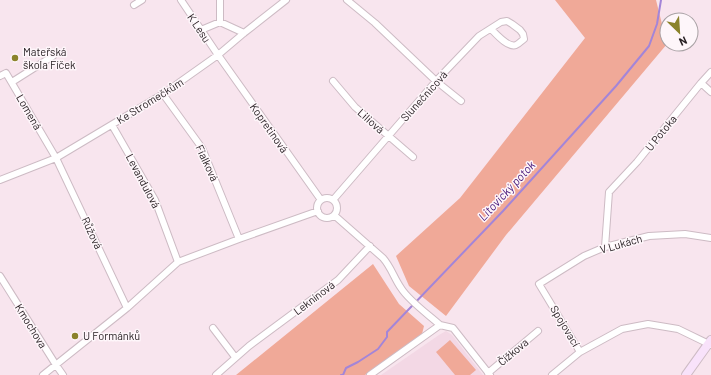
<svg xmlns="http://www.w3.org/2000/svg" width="711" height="375" viewBox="0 0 711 375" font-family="Barlow,sans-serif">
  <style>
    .built { fill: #f3d8e5 }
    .green { fill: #f0a998 }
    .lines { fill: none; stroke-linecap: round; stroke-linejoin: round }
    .stream { stroke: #a385d8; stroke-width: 2 }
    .street-casing { stroke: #cdbbc4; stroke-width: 8 }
    .secondary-casing { stroke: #cdbbc4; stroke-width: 10 }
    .street { stroke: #fff; stroke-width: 6 }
    .secondary { stroke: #f8e2fa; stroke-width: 8 }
    .poi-dot { fill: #8b832b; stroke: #fef6fa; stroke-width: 1.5 }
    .labels { text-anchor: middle; stroke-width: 3; stroke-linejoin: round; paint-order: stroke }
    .street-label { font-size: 11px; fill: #282124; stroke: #fef6fa }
    .poi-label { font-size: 11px; fill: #282124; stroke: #fef6fa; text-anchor: start }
    .water-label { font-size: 12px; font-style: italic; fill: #451578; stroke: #fef6fa }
  </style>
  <rect width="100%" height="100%" fill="#f8e5ee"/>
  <path class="built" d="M446,331L452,335L483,375H381L439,335Z"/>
  <path class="green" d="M555,0H656L667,44L506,235L446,316L409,286L396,256L460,198L585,38Z
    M373,264L399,304L424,326L422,334L365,375H236Z
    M450,340L476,370L470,375H455L436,352Z"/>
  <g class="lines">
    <path class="stream" d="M341,375H343L346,368L358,362L378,349L387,337V332L503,211L616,86L649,46L657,24L661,0"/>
    <g class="street-casing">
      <path id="street" d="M181,0L218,55L321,200
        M347,0L375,23L436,81L461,101
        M134,5L142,0
        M220,22V0
        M201,30L220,22L244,33
        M0,76L6,73L56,158L127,308
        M333,81L355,107L413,157
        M12,82L53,56
        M701,83L711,92
        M163,94L202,148L239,239
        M112,125L155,200L178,262
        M0,180L56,158L163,94L218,55L244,33L286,0
        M317 208a10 10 0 1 1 20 0a10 10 0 1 1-20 0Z
        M333,200L436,81L479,36L501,22L507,21L512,24L520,30L523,34L524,39C521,41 519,44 516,45C508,48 496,34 491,29
        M334,215L383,258C391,267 394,278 401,288C409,301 429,315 440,325
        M605,247L609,192L637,162L701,83L711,72
        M0,276L56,365L63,375
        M213,328L235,357
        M580,352L539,284L584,256L605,247L649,236L685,234L711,238
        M488,373L538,331
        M43,375L127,308L178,262L239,239L318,211
        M216,375L249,346L338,280L370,246
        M370,375L440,325L453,328L490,375
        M552,375L580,352L622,329L648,324L678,329L711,345"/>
    </g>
    <g class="secondary-casing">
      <path id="secondary" d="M686,375L711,340"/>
    </g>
    <use href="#street" class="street"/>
    <use href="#secondary" class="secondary"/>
  </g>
  <g class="poi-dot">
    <circle cx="15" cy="58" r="4"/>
    <circle cx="75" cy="336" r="4"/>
  </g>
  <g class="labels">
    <g class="street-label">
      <text transform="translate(199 28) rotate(56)" y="4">K Lesu</text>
      <text transform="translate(424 96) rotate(-48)" y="4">Slunečnicová</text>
      <text transform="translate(150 101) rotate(-32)" y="4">Ke Stromečkům</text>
      <text transform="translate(29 112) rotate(60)" y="4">Lomená</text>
      <text transform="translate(371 121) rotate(42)" y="4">Liliová</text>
      <text transform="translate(269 128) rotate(55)" y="4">Kopretinová</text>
      <text transform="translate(661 133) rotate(-51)" y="4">U Potoka</text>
      <text transform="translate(207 163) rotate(65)" y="4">Fialková</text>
      <text transform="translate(143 181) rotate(62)" y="4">Levandulová</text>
      <text transform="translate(92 233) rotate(65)" y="4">Růžová</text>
      <text transform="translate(621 244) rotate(-16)" y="4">V Lukách</text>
      <text transform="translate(314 298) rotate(-37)" y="4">Leknínová</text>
      <text transform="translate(31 326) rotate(58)" y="4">Kmochova</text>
      <text transform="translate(565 326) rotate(59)" y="4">Spojovací</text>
      <text transform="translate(513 352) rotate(-40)" y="4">Čížkova</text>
    </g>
    <g class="poi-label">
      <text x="23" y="56">Mateřská<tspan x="23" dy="13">škola Fíček</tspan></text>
      <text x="83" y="340">U Formánků</text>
    </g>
    <g class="water-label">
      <text transform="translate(507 191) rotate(-47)" y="4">Litovický potok</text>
    </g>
  </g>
  <g transform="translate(679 32) rotate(155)"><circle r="19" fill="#fef6fa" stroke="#a8a1a4"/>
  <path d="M0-3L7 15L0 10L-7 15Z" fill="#8b832b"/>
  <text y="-6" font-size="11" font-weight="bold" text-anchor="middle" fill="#282124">N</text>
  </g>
</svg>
